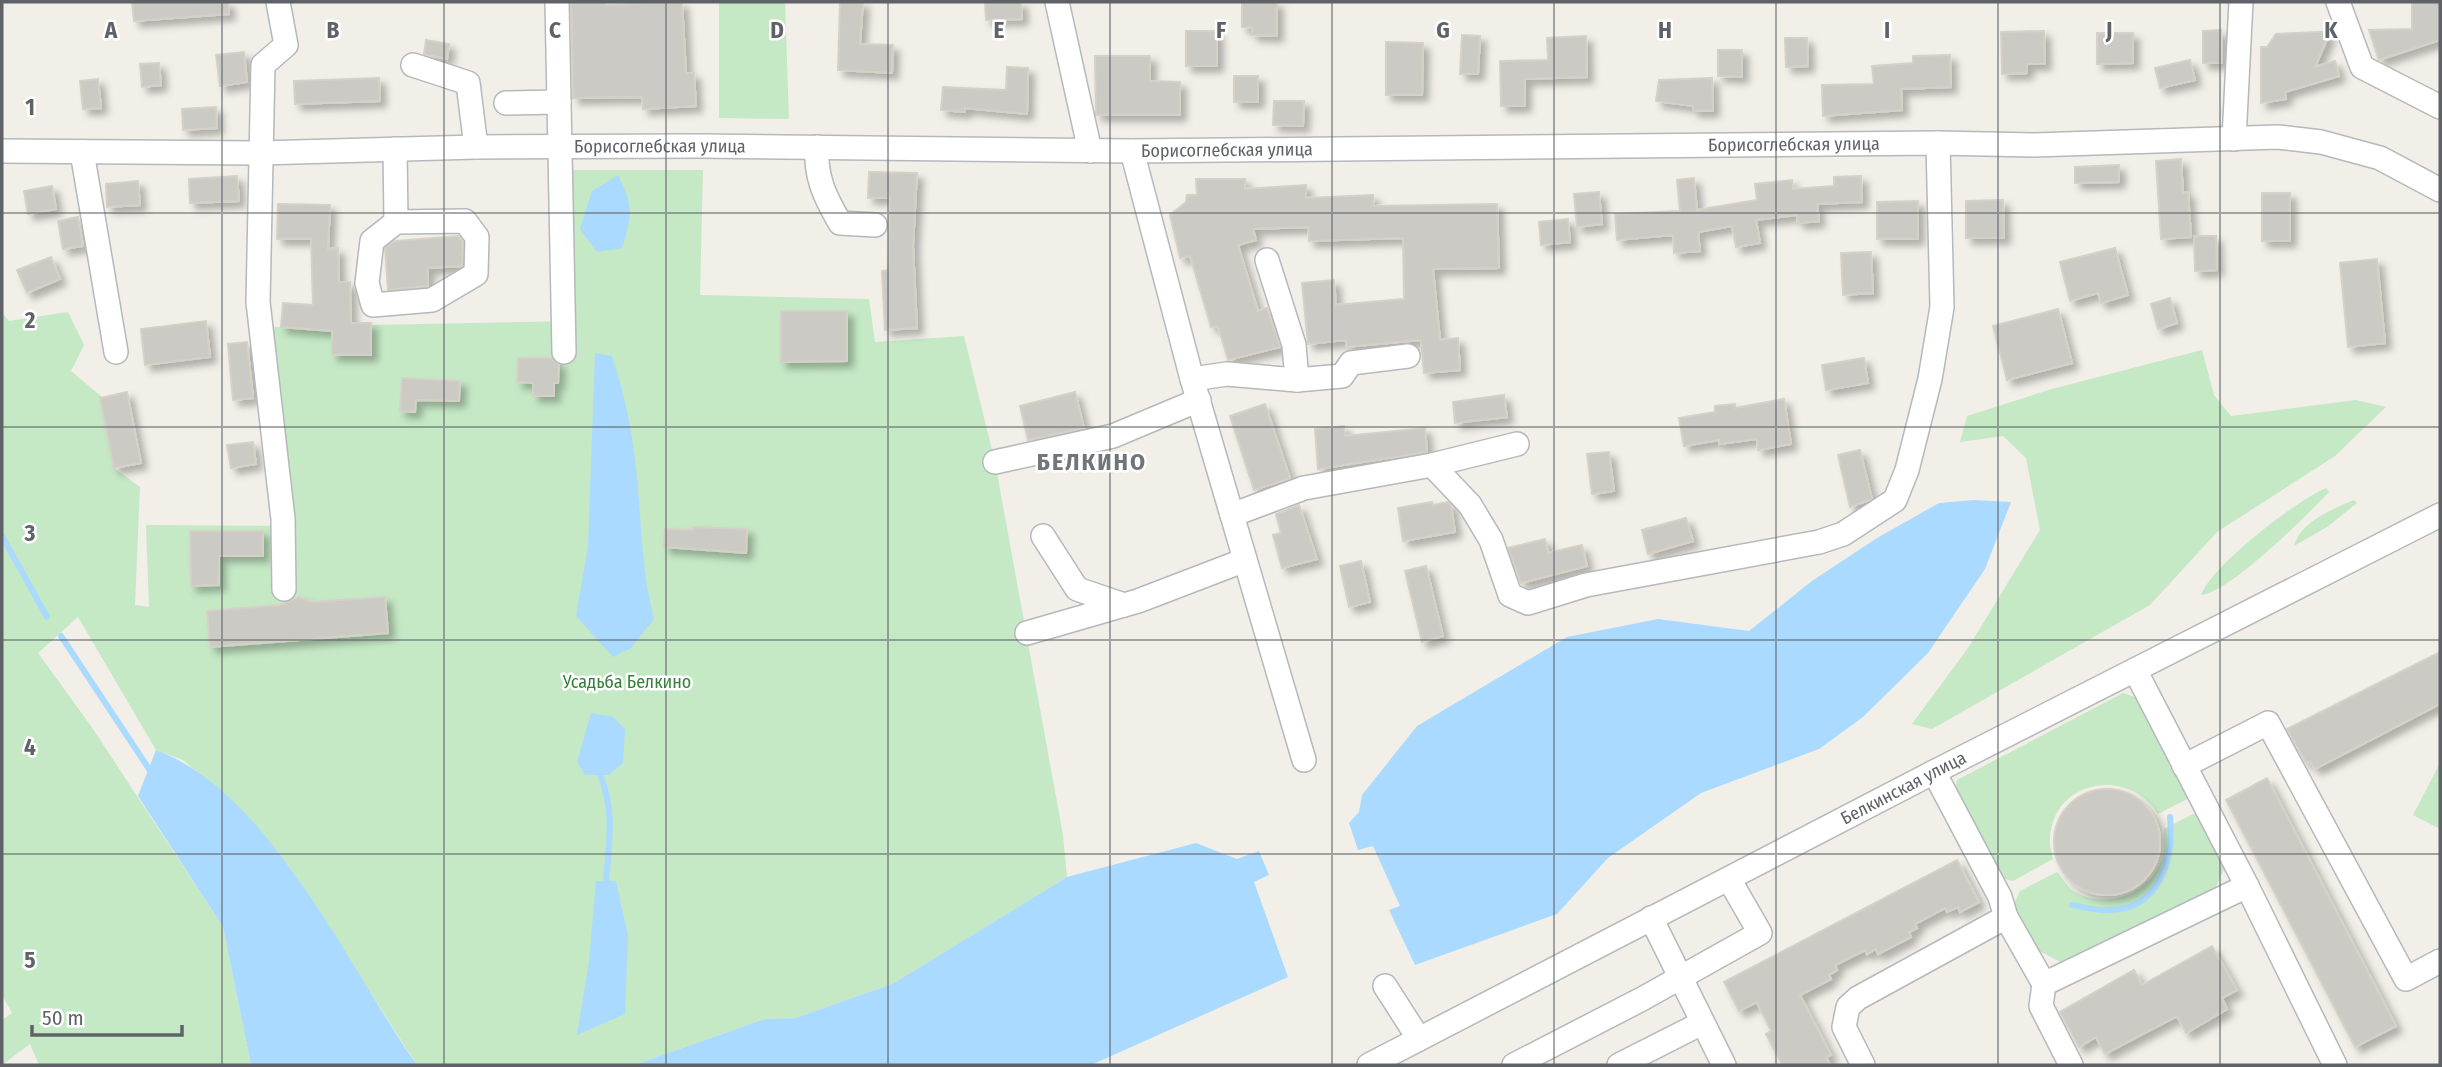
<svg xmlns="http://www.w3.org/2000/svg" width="2442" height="1067" viewBox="0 0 2442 1067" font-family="'Fira Sans Condensed',sans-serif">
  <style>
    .green { fill: #c5e8c5 }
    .water { fill: #aadaff }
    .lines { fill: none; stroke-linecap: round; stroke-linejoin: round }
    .stream { stroke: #aadaff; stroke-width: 6 }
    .building { fill: #cccac5; stroke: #d6d1c6; stroke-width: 2; filter: url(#shadow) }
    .minor-casing { stroke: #b5b8bc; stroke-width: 26 }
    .minor { stroke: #fff; stroke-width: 23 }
    .grid { fill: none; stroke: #5f6368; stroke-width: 2; stroke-opacity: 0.55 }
    .labels { text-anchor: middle; stroke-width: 5; stroke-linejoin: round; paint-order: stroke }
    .street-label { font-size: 18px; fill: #5f6368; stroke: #fff }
    .park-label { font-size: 18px; fill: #348238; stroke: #fff }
    .district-label { font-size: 24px; font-weight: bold; letter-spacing: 2px; fill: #70757a; stroke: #fff }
    .grid-label { font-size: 23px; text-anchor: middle; font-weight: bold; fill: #5f6368; stroke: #fff; stroke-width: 5; stroke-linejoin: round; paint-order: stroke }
  </style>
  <defs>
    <filter id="shadow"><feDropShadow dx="6" dy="6" stdDeviation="3.5" flood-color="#0004"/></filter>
  </defs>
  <rect width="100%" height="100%" fill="#f1efe8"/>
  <path class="green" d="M719,2H785L789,119L719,118Z
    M567,170H703L700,295L869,299L875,342L964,336L995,462L1063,835L1067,877L892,984L795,1018L765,1019L634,1065H417L289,866L233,803L183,760L156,750L78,617L38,653L91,726L223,927L251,1065H39L30,1044L2,1065V1020L12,1013L2,995V313L9,321L68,312L84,345L71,371L102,397L114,468L140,487L135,605L149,607L146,525L296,526L273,327L573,321Z
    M2202,350L2214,395L2231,416L2356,400L2386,407L2335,456L2217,532L2150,605L1932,729L1912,724L1968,648L2040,530L2026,458L2003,436L1960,442L1967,416L2052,389Z
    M2326,488L2329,492C2309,514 2227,594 2201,595C2211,566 2297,500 2326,488Z
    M2354,500L2357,503L2327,527L2294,546C2300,522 2333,509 2354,500Z
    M2123,693L2141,699L2191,797L2158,814C2128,766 2053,780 2050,838C2049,845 2052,853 2053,859L2013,881L2001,878L1954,791L1957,780Z
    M2440,763V829L2413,815Z
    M2193,814L2200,815L2225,867L2216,887L2060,962L2036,949L2014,904L2020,891L2057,872C2062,878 2068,888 2075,892C2109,911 2152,892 2163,856C2165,848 2164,837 2164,829Z"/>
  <path class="water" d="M618,175C634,206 632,216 622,248L597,252L580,229L592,191Z
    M595,353L612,356C623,390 631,424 635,460C642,515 640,565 654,619L631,648L613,657L576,616L588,547Z
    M1974,500L2011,502L1985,569L1928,653L1863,717L1819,749L1701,793L1608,858L1557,914L1415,965L1389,910L1400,906L1373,846L1358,850L1349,823L1359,812L1362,795L1417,726L1567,637L1658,619L1749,631L1812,581L1877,538L1939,503Z
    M591,713L613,717L625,729L623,763L609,775H585L577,762Z
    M156,750C270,792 349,969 417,1065H251L223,927L138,796Z
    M1196,843L1237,859L1259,851L1269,875L1254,882L1288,977L1091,1065H634L765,1019L795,1018L892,984L1067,877Z
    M596,881H616L628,936L625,1014L577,1035L589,961Z"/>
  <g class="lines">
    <path class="stream" d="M2,536L47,617
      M61,636L153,775
      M600,775C615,810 609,844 606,881
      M2072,905C2084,907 2098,911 2110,910C2161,909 2174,857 2170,817"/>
  </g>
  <path class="building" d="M132,2H228L229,14L134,21Z
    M571,2H605V5L682,2L686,73H694L696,106L643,109L642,97L573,98Z
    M840,2H863L860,44L893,45L892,73L838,70Z
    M985,2H1021L1022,19L986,20Z
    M1242,2H1277V36L1252,35V28L1242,27Z
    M2412,2H2440V40L2379,60L2369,30L2412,29Z
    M2221,30L2222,63H2203V31Z
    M1186,31H1217V66H1186Z
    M2044,31L2045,64H2027V73L2002,74L2001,32Z
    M2317,32H2330L2315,67L2335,61L2339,76L2285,92L2286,99L2261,103V47H2267L2276,34Z
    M2097,33H2133V63L2097,64Z
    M1462,35L1480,36L1478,74H1460Z
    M1586,36L1587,77L1525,79V106H1501L1500,61L1548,60L1547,38Z
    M1785,38H1807L1808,66L1786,67Z
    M426,40L449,44L447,59L424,54Z
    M1386,42L1423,43L1422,95H1386Z
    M1718,50H1742V77L1718,76Z
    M244,52L247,82L220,86L216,55Z
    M1950,55L1951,87L1901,89L1902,110L1823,116L1822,85L1874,84L1872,66L1913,63V56Z
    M1095,56H1150V81L1180,82V115H1096Z
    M2190,60L2195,80L2160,88L2155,68Z
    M159,63L161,85L142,87L140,64Z
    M1007,67L1028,68L1027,114L965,108V112L941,110L943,87L1006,90Z
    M1234,76H1258V102H1234Z
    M379,78L380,101L295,104L294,81Z
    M1712,78L1713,111H1693V106L1656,101L1659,80Z
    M98,79L101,108L83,109L80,81Z
    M1274,101H1304L1303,126L1273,125Z
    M216,107L217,128L183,130L182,109Z
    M2181,159L2183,193L2188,192L2191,237L2161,239L2156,161Z
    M2119,165V182L2075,183V167Z
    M869,172L917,173L913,246L917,328L885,330L882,271L888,270L890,198H868Z
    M237,176L239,201L190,203L189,179Z
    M1861,176L1862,202L1817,204L1819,221L1798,223L1797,215L1756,220L1760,243L1736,247L1732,226L1698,232L1700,251L1674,253L1673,235L1617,240L1615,214L1680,211L1677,180L1694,178L1697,210L1757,200L1755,184L1792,180L1793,189L1834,186V177Z
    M1196,179H1245V189L1306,185V198L1373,195L1374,206L1497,204L1499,268L1433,269L1440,340L1458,338L1460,370L1424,373L1421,340L1347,347L1346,340L1308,344L1302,283L1334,280L1336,305L1404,299L1403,238L1309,241L1308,227L1253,229L1256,240L1238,245L1258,311L1267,308L1280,347L1228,360L1218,326L1211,327L1190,256L1180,258L1170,215L1186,202L1187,195H1197Z
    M138,181L140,205L107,207L106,184Z
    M52,186L56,209L28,214L24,191Z
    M1599,192L1602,224L1577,227L1574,194Z
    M2262,193H2290V241H2262Z
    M2003,200L2004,238H1966V201Z
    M1918,201V239H1877V202Z
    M278,204L330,205L328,249L338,248L339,282H350L351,323H371V355H332V331L281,327L283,303L313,305L311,239H277Z
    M78,217L83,246L63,249L58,221Z
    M1568,219L1570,242L1541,245L1539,222Z
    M459,236L463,242L462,266L428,268V286L388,290L385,248L395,241Z
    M2194,236H2216L2217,270L2195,271Z
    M2115,248L2128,295L2101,303L2098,293L2070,301L2060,262Z
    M1871,252L1873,293L1843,295L1841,253Z
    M51,257L60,279L27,293L17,270Z
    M2377,259L2385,343L2348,347L2340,263Z
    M2170,298L2177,323L2158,329L2151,304Z
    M2058,309L2072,363L2007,380L1993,326Z
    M781,311H847V361L781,362Z
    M206,321L210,357L145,365L141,329Z
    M247,342L253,398L233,400L228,344Z
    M518,358H552L559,365L558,383H554V396H533V383L517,382Z
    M1864,358L1868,383L1826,390L1822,365Z
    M402,378L460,381L459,401L416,400L415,412L400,411Z
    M127,392L141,463L114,468L100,398Z
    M1075,392L1084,428L1028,440L1020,406Z
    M1504,395L1507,417L1455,423L1453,402Z
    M1784,399L1791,444L1758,450L1757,439L1719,444V440L1684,446L1679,418L1715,412V406L1735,404V408Z
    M1265,404L1290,478L1254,490L1230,416Z
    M1344,426L1345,436L1425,428L1427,452L1318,469L1315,429Z
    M253,442L256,464L231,468L227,445Z
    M1860,450L1872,499L1850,507L1838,455Z
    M1609,452L1614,491L1592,494L1587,454Z
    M1432,502L1433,505L1448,502L1451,505L1455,532L1403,541L1398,508Z
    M1299,505L1317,559L1282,568L1273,535L1281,533L1276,514Z
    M1686,518L1693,541L1648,554L1642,530Z
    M693,527L747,529L746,553L664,547L665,529L693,530Z
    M190,531H263V556H219V585L191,586Z
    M1545,539L1548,553L1582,545L1587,566L1521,583L1508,548Z
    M1361,561L1370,602L1349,607L1340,566Z
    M1426,566L1443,636L1422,642L1405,571Z
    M385,597L388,633L210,647L207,611L280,605L299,597L311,602Z
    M2440,652V704L2315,769L2310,761L2306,763L2287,729Z
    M2267,778L2396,1026L2355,1047L2226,800Z
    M2054 842a53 53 0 1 1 106 0a53 53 0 1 1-106 0Z
    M1957,860L1979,902L1960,912L1958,907L1947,912L1945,908L1915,924L1917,928L1909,932L1911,937L1878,954L1876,949L1867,954L1865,950L1835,965L1837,970L1829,975L1831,979L1800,995L1831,1055L1826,1057L1830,1065H1782L1766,1034L1771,1031L1757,1002L1739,1011L1724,982Z
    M2212,946L2237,990L2222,998L2227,1009L2186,1033L2177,1016L2105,1054L2096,1037L2079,1047L2060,1012L2134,970L2142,985Z"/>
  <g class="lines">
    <g class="minor-casing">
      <g id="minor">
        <path d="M278,2L286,45L263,65L258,302L283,519L284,589"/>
        <path d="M557,2L564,352"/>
        <path d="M1057,2L1090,151"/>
        <path d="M2338,2L2362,67L2440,107"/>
        <path d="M413,65L468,83L476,147"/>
        <path d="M506,103L559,102"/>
        <path d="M2234,139L2241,2"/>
        <path d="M817,147C815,177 825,197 840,223L875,225"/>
        <path d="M395,149L396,222L372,241L367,283L373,305L432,300L476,274L477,237L465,221L396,222"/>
        <path id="s1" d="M2,151L260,153L476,147L699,146L1132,151L1938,143L2034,145L2278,137L2321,142L2380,158L2440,190"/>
        <path d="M1132,151L1192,379L1304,760"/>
        <path d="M82,152L116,352"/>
        <path d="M1267,260L1294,345L1297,380"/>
        <path d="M1192,379L1227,374L1297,380L1342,376L1351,363L1408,356"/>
        <path d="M995,462L1113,436L1199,400"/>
        <path d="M1432,465L1517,444"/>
        <path d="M1232,515L1304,488L1432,465L1470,505L1491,540L1510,595L1528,603L1586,585L1819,542L1843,534L1895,500L1907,470L1930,379L1942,307L1938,143"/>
        <path d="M1043,536L1077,589L1124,605"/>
        <path d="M1027,633L1138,601L1245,560"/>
        <path d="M2135,670L2247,886L2335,1065"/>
        <path d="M2184,766L2268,723L2406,979L2440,961"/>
        <path d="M2006,917L2044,984"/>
        <path d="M1651,918L1724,1065"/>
        <path d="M1385,986L1419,1039"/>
        <path id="s2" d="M1369,1065L1934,772L2440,515"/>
        <path d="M1514,1065L1642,999L1760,933L1729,879"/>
        <path d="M1619,1065L1702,1023"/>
        <path d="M1863,1065L1844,1027L1848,1007L1858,998L2006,917L2000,897L1934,772"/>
        <path d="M2071,1065L2041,1006L2044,984L2247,886"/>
      </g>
    </g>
    <use href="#minor" class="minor"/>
  </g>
  <path class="grid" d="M222,2V1065M444,2V1065M666,2V1065M888,2V1065M1110,2V1065M1332,2V1065M1554,2V1065M1776,2V1065M1998,2V1065M2220,2V1065M2,213H2440M2,427H2440M2,640H2440M2,854H2440"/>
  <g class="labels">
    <g class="street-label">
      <text dy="6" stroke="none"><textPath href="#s1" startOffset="1792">Борисоглебская улица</textPath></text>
      <text dy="6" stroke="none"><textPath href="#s1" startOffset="658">Борисоглебская улица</textPath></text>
      <text dy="6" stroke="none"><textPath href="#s1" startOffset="1225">Борисоглебская улица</textPath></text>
      <text dy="6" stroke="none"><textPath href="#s2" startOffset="602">Белкинская улица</textPath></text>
    </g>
    <g class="park-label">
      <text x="627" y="688">Усадьба Белкино</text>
    </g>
    <g class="district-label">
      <text x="1092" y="470">БЕЛКИНО</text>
    </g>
  </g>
  <g class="grid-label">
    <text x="111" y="38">A</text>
    <text x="333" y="38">B</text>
    <text x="555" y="38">C</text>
    <text x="777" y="38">D</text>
    <text x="999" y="38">E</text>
    <text x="1221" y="38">F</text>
    <text x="1443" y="38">G</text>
    <text x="1665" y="38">H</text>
    <text x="1887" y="38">I</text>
    <text x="2109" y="38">J</text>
    <text x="2331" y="38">K</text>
    <text x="30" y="115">1</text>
    <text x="30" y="328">2</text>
    <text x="30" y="541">3</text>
    <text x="30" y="755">4</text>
    <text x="30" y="968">5</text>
  </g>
  <rect width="2442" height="1067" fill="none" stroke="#5f6368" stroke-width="7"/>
  <path d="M32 1025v10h150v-10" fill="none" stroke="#5f6368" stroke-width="3.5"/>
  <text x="42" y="1025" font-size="21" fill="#5f6368" stroke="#ffffff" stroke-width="5" paint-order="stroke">50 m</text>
</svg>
